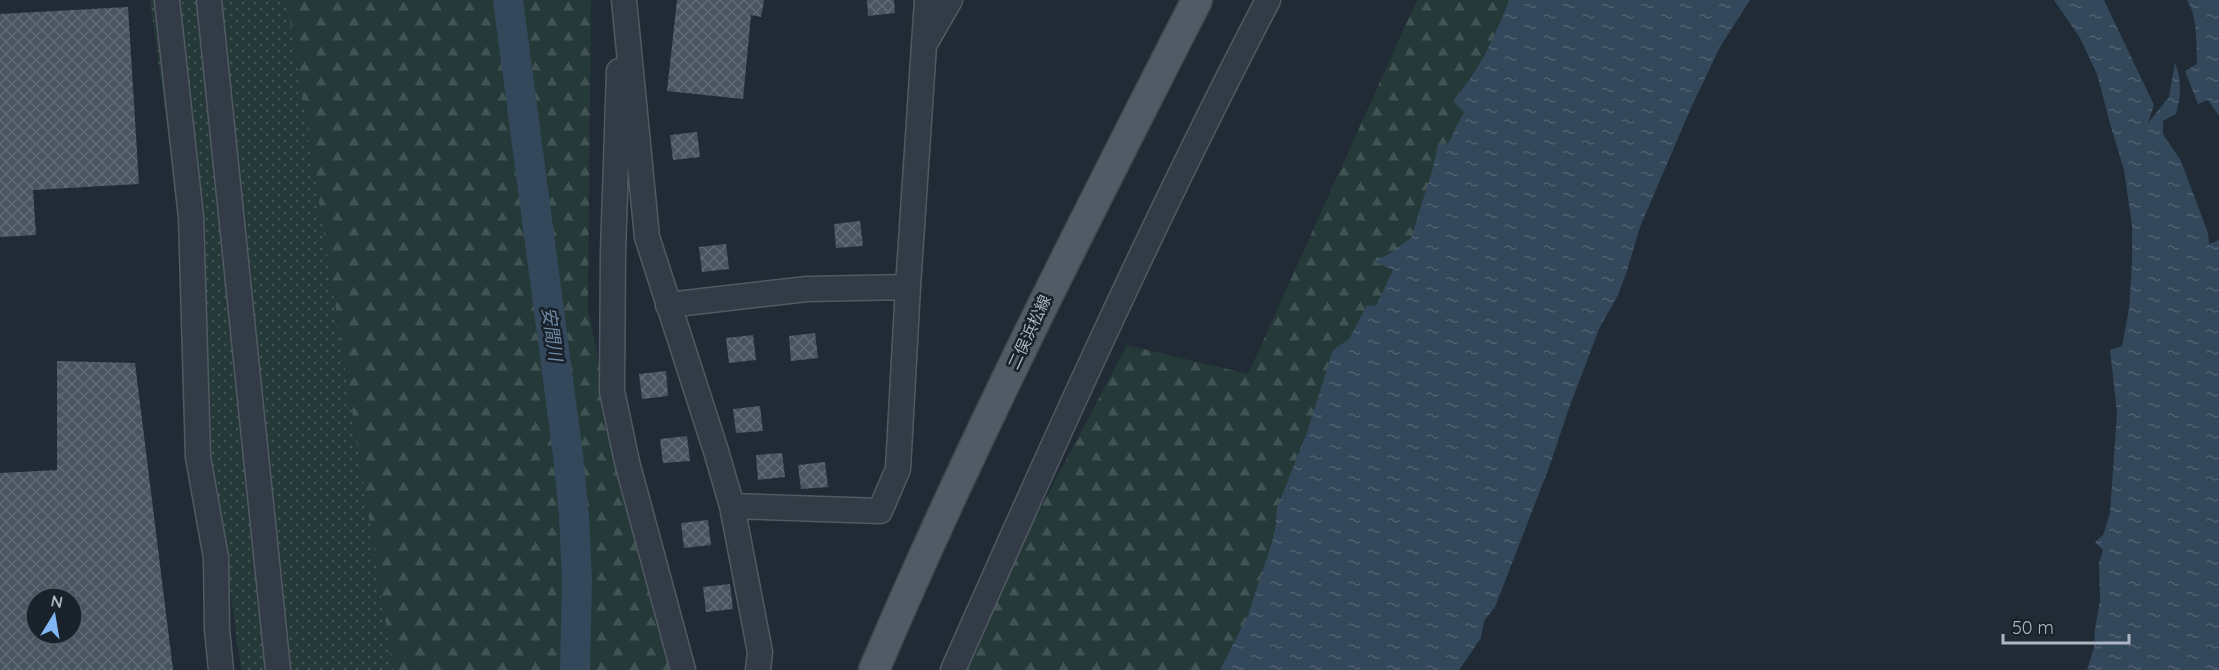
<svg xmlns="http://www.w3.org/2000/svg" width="2219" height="670" viewBox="0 0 2219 670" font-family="Quicksand,'Noto Sans JP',sans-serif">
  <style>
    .grass { fill: url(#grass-dots) }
    .forest { fill: url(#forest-firs) }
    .water { fill: url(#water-ripples) }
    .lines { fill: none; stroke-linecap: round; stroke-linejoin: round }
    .river { stroke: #34485c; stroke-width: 30 }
    .building { fill: url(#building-cross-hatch); fill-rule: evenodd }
    .minor-casing { stroke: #515a64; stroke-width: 27 }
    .major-casing { stroke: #3d454f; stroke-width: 33 }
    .minor { stroke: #333c46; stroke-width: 24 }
    .major { stroke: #515b66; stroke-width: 30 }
    .labels { text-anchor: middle; stroke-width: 5; stroke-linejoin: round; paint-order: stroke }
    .street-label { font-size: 16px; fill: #adb7c3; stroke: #19212a }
    .water-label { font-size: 18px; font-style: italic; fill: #6f8aa6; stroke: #19212a }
  </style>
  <defs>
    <pattern id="grass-dots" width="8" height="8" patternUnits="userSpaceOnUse" patternTransform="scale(1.5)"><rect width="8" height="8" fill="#253938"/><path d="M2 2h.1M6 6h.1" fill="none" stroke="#425353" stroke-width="1.8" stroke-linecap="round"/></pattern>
    <pattern id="forest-firs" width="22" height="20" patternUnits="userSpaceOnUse" patternTransform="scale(1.5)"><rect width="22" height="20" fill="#253938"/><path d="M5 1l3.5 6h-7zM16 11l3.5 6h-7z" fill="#425353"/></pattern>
    <pattern id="water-ripples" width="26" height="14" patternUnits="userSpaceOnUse" patternTransform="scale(1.5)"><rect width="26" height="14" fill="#34485c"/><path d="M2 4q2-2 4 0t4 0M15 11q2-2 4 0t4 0" fill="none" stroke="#4f6072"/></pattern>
    <pattern id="building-cross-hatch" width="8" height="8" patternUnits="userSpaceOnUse" patternTransform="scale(1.5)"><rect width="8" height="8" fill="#485561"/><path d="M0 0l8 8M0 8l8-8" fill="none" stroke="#606b76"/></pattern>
  </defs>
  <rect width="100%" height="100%" fill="#202b35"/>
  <path class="grass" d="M150,0H295L308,133L393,670H241Z"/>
  <path class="forest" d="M287,0H591L588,309L615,442L672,670H393Z
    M1417,0H1538L1226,670H955L1127,345L1248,374Z"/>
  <path class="water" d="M1509,0H1750L1720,47L1690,110L1640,227L1627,271L1618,295L1599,329L1569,408L1550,465L1495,607L1484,621L1481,638L1459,670H1220L1248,615L1275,533L1277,508L1307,432L1333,350L1349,339L1367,305L1376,306L1393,270L1373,261L1389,254L1411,238L1433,168L1438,143L1448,144L1464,112L1453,101C1480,69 1494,39 1509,0Z
    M2054,0H2104L2154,105L2148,123L2169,97L2175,63C2182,81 2181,96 2176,114L2163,121V134L2181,161L2208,233L2209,244L2219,240V670H2087L2094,648L2095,629L2100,600L2099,563L2103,550L2095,542L2103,535L2110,513L2117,413L2110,350L2122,346L2129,309L2132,262V226L2124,170L2111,127L2097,74L2080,38Z
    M2187,0H2219V116L2208,100L2198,104L2185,71L2197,64C2196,43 2198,18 2187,0Z"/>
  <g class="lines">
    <path class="river" d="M508,0L568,455L574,516L577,580L575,670"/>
  </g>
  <path class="building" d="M677,0H764L761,17L751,15L743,99L667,91Z
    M867,0H894L895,13L868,16Z
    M128,7L139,184L33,190L36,235L0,237V14Z
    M697,132L700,157L673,160L670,135Z
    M860,221L863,246L836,248L834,224Z
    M726,244L729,269L702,272L699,247Z
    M815,333L818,358L791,361L789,336Z
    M753,335L756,360L729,363L726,338Z
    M57,361L135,363L173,670H0V473L57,470ZM36,598H72V634H36Z
    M666,371L668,396L642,399L639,374Z
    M760,406L763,431L736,433L733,409Z
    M687,436L690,461L663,463L660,439Z
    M782,453L785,477L758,480L756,455Z
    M825,462L828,487L801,489L798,465Z
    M708,520L711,545L684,548L681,523Z
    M730,584L733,609L706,612L703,587Z"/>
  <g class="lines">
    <g class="minor-casing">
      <path id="minor" d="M167,0L191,217L198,457L216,558L217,629L221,670
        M209,0L278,670
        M624,0L647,237L716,451L732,506L760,652L758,670
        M927,40L950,0
        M619,71L613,252L612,391L627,462L683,670
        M668,305L807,289L908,287
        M732,506L880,511L898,469L908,287L927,0
        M953,670C1053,444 1154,219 1268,0"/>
    </g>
    <g class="major-casing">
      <path id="major" d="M874,670C971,442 1084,221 1197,0"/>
    </g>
    <use href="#minor" class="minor"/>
    <use href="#major" class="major"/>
  </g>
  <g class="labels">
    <g class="street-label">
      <text transform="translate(1029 332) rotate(-65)" y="6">二俣浜松線</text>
    </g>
    <g class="water-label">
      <text transform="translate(552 334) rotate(82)" y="6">安間川</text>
    </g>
  </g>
  <g transform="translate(54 616) rotate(11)"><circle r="28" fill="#19212a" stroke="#545d67" stroke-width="1.5"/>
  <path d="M0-4.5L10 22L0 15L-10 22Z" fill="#82b6f3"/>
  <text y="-9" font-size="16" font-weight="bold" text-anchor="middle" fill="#adb7c3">N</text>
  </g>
  <path d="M2003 634v9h126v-9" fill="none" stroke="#adb7c3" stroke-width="3"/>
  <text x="2012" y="634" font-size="18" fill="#adb7c3" stroke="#19212a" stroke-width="4.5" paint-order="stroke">50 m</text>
</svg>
